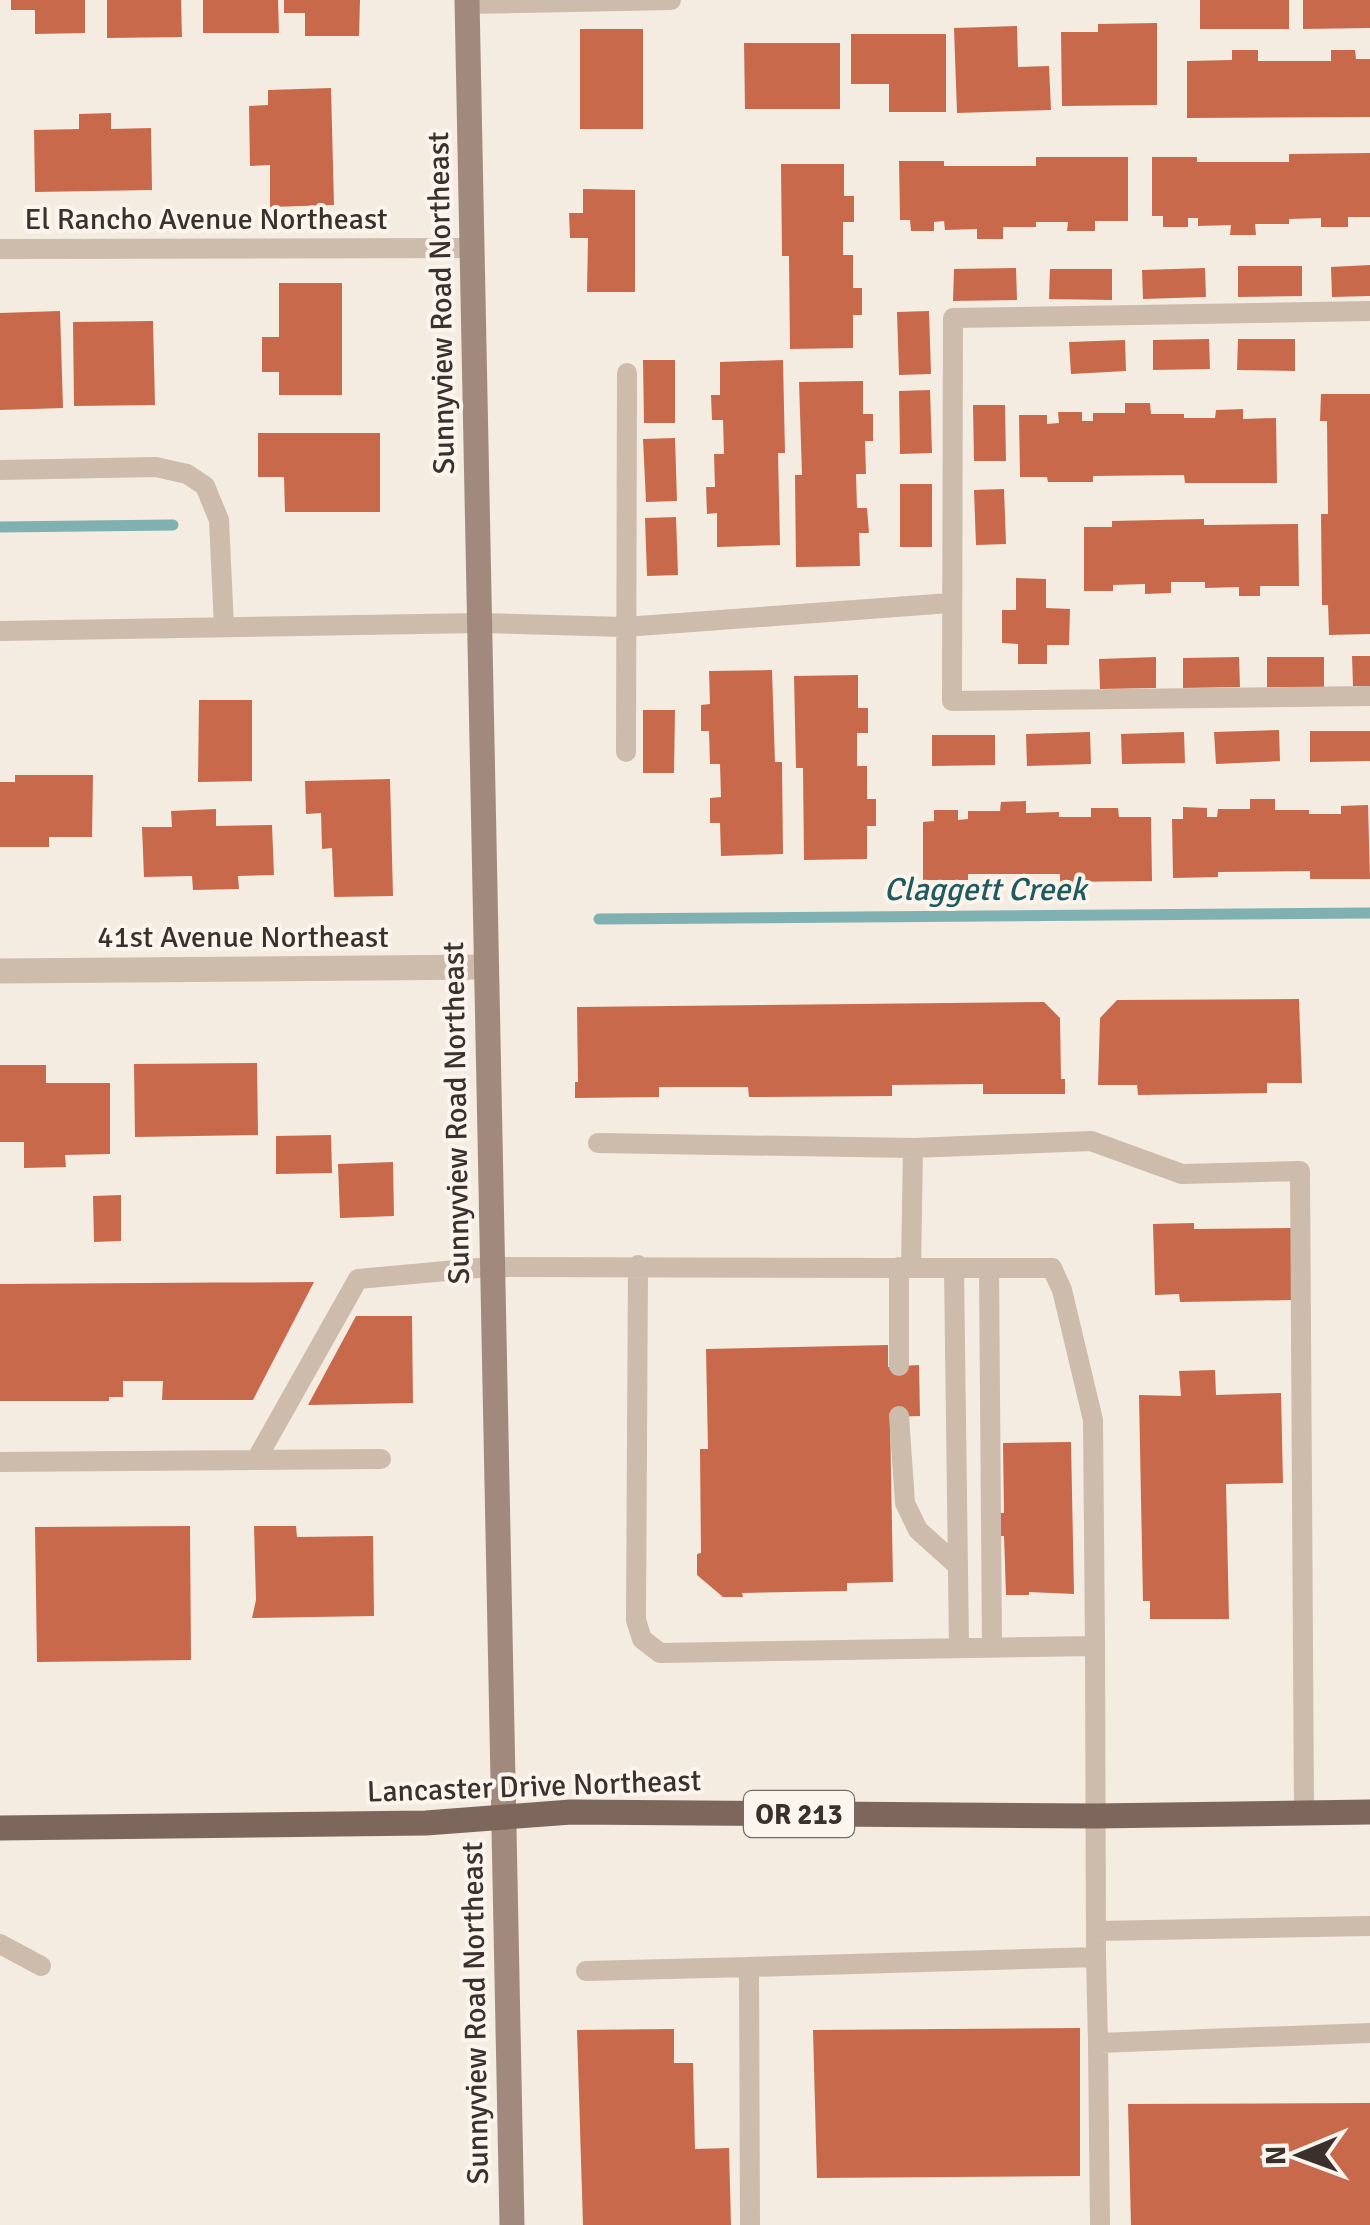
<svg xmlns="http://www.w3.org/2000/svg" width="1370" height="2225" viewBox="0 0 1370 2225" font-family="Signika,sans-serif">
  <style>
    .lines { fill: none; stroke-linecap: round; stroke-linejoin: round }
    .stream { stroke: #7fb0b2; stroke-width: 11 }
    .building { fill: #c8694b }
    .service { stroke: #cdbbac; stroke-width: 20 }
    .minor { stroke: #cdbbac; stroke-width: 25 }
    .secondary { stroke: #a18a7d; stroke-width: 25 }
    .primary { stroke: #7d675c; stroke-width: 25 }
    .labels { text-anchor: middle; stroke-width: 8; stroke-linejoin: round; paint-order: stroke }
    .shield { fill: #fbf5ee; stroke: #756b66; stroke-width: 2.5 }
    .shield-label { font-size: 28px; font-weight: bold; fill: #3b302b }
    .street-label { font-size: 30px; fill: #3b302b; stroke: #fbf5ee }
    .water-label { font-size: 32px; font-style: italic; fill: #1f5a5e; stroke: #fbf5ee }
  </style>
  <rect width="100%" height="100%" fill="#f4ebe1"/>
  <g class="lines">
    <path class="stream" d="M0,527L173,525
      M599,919L1370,913"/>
  </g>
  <path class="building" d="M11,0H85V33L35,34V10H11Z
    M107,0H181L182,37L107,38Z
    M203,0H278L279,33H203Z
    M284,0H360L359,36H305V13H284Z
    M1200,0H1289V29H1200Z
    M1303,0H1370V28L1303,29Z
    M1157,23V105L1062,106L1061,32H1098V24Z
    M1017,26L1018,67L1049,66L1051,110L957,113L954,28Z
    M580,29H643V129H580Z
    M851,34H946V112H889V84H851Z
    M744,43H840V109H745Z
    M1232,50H1258V61H1331V50H1355L1356,59H1370V117L1187,118V61L1232,60Z
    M331,88L334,205L270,207V165L250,166L249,106L268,105V90Z
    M111,113V129L151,128L152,190L35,192L34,130L79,129V114Z
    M1370,153V217H1348V227H1321V218L1289,219V224H1255L1256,235H1230L1231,225L1198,226V218H1188V227H1163V216H1152V157H1197V162H1289V154Z
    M1036,157H1128V221H1095V231H1067L1068,222H1036V227H1003V239H977V229L945,230L944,221L934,222V231H911L910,220H900L899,161H944V166H1036Z
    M781,164H844V196H854V222H843V255H853V288H862V315H853V348L790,349L789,256H782Z
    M583,189L635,190V292H587L588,238H570L569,213H583Z
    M1370,265V296L1332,297L1331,267Z
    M1238,266H1302V296L1238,297Z
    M1016,268L1017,300L953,301L954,269Z
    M1205,268L1206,297L1143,299L1142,270Z
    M1050,269H1112V300L1049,299Z
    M279,283H342V395H279V372H262V337H279Z
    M60,311L63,408L0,410V313Z
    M929,311L931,374L899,375L897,312Z
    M153,321L155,405L74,406L73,322Z
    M1209,339L1210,369L1153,370V340Z
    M1238,339H1295V371L1237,370Z
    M1125,340L1126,371L1071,374L1069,342Z
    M643,360H675V423H644Z
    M783,360L785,453H778L780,545L717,547V513L707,514L706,487H715L714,454H724L723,420H712L711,395H720V362Z
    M863,381V414H873V441H865L866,474H856L857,508H867L869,533H859L860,566L796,567L795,475H802L799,382Z
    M930,390L932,453L900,454L899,391Z
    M1321,394H1370V634L1329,635L1328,605H1322L1321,514H1328L1327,421H1320Z
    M1125,403H1150L1151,414H1184V418H1215L1216,410L1243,409V419L1276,418L1277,483H1185L1184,475L1093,476V482H1048L1047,477H1020L1019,415H1047V424L1059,423L1058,412H1082V421H1093V413H1125Z
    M973,405H1005L1006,461H974Z
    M258,433H380V512H285L284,477H258Z
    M675,438L677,501L646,502L643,439Z
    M900,484H932V547H900Z
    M1004,489L1006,544L976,545L974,490Z
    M676,517L678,575L647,576L645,518Z
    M1204,519V525L1298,524L1299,586H1260V596H1239V587L1205,588V582H1171V593L1145,594V584L1113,585V591H1084V527H1112V521Z
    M1016,578L1046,579V608L1070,609L1069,645H1047V664H1018V644L1002,643V610H1016Z
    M1352,656H1370V686H1353Z
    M1156,657V688L1100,689L1099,659Z
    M1239,657L1240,687L1183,688V658Z
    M1267,657H1324V687H1267Z
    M772,670L775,762H782L783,854L721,856L720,823H710V798L721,797L720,764H710L709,731H701V705L710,704L709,671Z
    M858,675V708H868V733H857V766H867V799H876V826H867V859L804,860L803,768H796L794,676Z
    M199,700H252V781L198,782Z
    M643,710H675L674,773H643Z
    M1279,730L1280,761L1216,764L1214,732Z
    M1310,731H1370V761L1310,762Z
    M1090,732L1091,764L1027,766L1026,734Z
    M1184,732L1185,763L1122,764L1121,734Z
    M932,735H995V765L932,766Z
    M15,775H93L92,837H49V847H0V782H15Z
    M390,779L393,896L334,897L332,848L322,849L321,813L306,814L305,781Z
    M1250,799H1275V810H1309V814H1341V806L1368,805L1370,879H1310V871L1218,872V877L1173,878L1172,819H1183V807L1207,808V817H1217L1218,809H1250Z
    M1026,801V813L1059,812V817H1091V808H1118L1119,817H1151L1152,881L1060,882V874H968V880H923V822L934,821V810H958V820L968,819V811H1000L1001,802Z
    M216,809V826L272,825L274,875L238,876L239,889L193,890L192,876L144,877L142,827H172L171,811Z
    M1299,999L1302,1083H1267V1093L1138,1095L1137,1085H1098L1100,1018L1117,1000Z
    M1044,1002L1060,1018L1061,1079H1065V1094H983V1084L892,1085V1096L749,1097L748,1087H659V1097L575,1098V1082H578L577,1007Z
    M257,1063L258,1135L135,1137L134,1064Z
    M0,1065H46V1083H110V1154L65,1155L66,1167L24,1168V1142H0Z
    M331,1135L332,1173L276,1174V1136Z
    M393,1162L394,1216L340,1218L338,1164Z
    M121,1195V1241L94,1242L93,1196Z
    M1194,1223V1229L1291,1228L1292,1300L1180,1302L1179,1294L1155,1295L1153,1224Z
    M314,1282L253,1400H162L163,1381H123V1397H109V1401H0V1284Z
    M356,1316H412L413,1403L308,1405Z
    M888,1345V1367L919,1365L920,1416L890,1417L893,1582L847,1583V1591L742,1593L743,1597H723L697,1575V1554L701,1553L700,1449H708L706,1349Z
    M1215,1370L1216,1395L1281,1393L1283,1483L1226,1484L1229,1619H1150V1601H1143L1139,1395L1181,1396L1179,1371Z
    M1071,1442L1074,1594L1029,1592V1595H1006L1004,1536H996L995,1513H1004L1003,1443Z
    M190,1526L191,1660L37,1662L35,1527Z
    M254,1526H296L297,1537L373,1536L374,1616L252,1618L256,1600Z
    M1080,2028V2176L817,2178L813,2030Z
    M674,2029V2063H693L695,2149L729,2148L731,2225H583L577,2030Z
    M1370,2103V2225H1131L1128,2104Z"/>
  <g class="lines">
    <path class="service" d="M467,4L671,0
      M0,249L472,248
      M1370,311L953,318L952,701L1370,696
      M0,470L156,467L187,474L205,486L219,520L224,627
      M0,631L480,623L625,627L950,603
      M626,752L627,373
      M913,1148L1091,1141L1182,1174L1300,1171L1304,1813
      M638,1265L636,1620L642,1639L660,1653L1095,1646L1096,1957L749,1967L750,2225
      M899,1267V1366
      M911,1268H1052L1062,1290L1093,1420L1095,1646
      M954,1268L959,1648
      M989,1268L992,1647
      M899,1416L905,1503L918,1530L958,1566
      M256,1460L358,1279L490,1267L911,1268L913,1148L598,1143
      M0,1462L381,1459
      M1096,1931L1370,1926
      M0,1944L41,1966
      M1096,1957L1098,2043
      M586,1971L749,1967
      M1100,2225L1098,2043L1370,2033"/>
    <path class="minor" d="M0,971L486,967"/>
    <path class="secondary" d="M467,0L512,2225"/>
    <path class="primary" d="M0,1828L426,1823L571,1812L1095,1816L1370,1812"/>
  </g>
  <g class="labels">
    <rect class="shield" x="744" y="1791" width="110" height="46" rx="8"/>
    <g class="shield-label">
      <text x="799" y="1824">OR 213</text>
    </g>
    <g class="street-label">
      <text x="206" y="229">El Rancho Avenue Northeast</text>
      <text transform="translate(441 303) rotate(-91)" y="10">Sunnyview Road Northeast</text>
      <text x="243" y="947">41st Avenue Northeast</text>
      <text transform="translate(456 1113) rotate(-91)" y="10">Sunnyview Road Northeast</text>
      <text transform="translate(534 1786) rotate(-2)" y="10">Lancaster Drive Northeast</text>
      <text transform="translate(475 2013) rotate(-91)" y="10">Sunnyview Road Northeast</text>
    </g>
    <g class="water-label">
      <text x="985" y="900">Claggett Creek</text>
    </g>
  </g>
  <g transform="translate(1300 2155) rotate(269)" stroke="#fbf5ee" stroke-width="8" paint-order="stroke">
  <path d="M0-8L18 38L0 25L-18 38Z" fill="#3b302b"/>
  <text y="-15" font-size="28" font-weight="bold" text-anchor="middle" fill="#3b302b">N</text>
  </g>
</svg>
